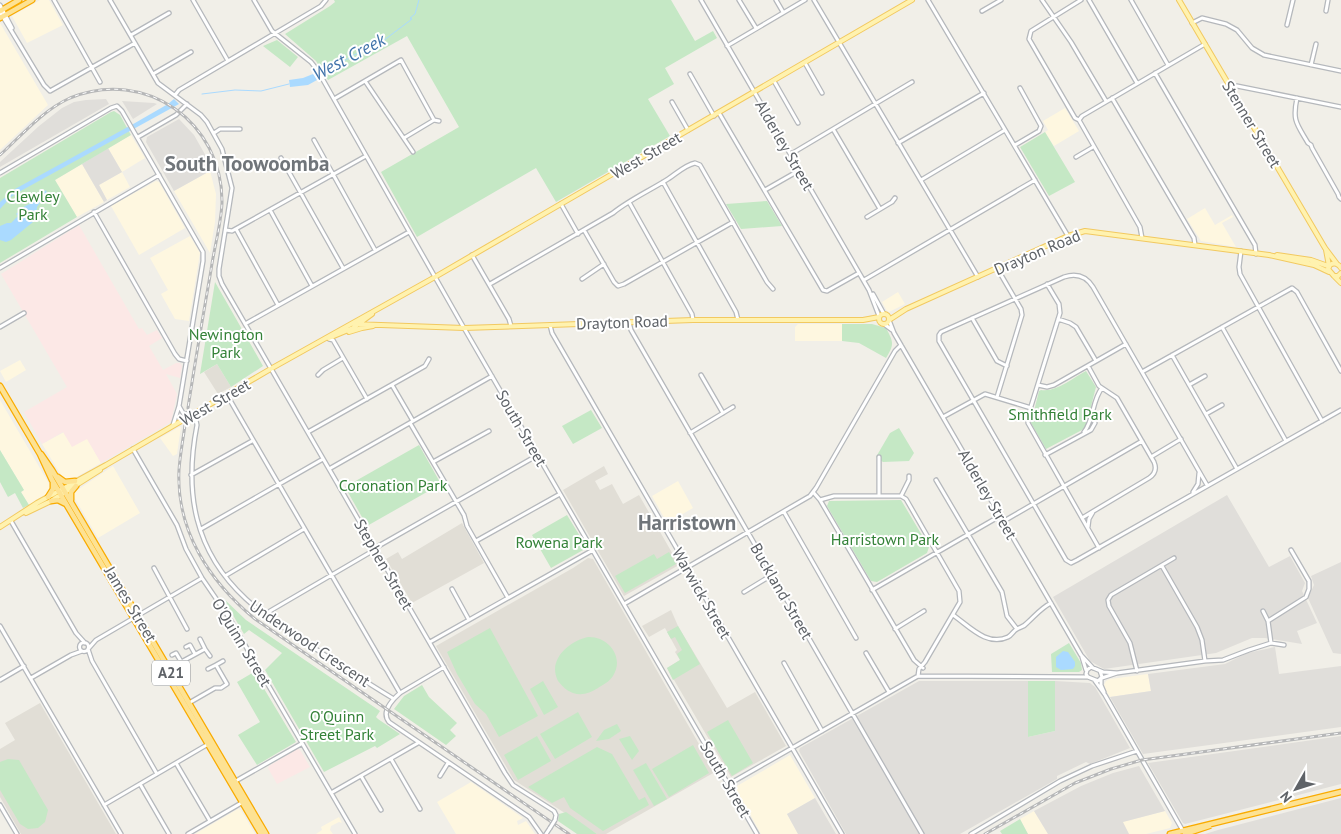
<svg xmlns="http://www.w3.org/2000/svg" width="1341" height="834" viewBox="0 0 1341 834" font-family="'PT Sans',sans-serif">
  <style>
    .commercial { fill: #fef7e0 }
    .industrial { fill: #e0deda }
    .education { fill: #e1ded6 }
    .medical { fill: #fce8e6 }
    .green { fill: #c5e8c5 }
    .water { fill: #aadaff }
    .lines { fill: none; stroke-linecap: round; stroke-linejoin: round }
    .stream { stroke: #aadaff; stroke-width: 1 }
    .minor-casing { stroke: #b5b8bc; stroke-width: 5.5 }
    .major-casing { stroke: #f2c960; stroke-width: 6 }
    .highway-casing { stroke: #f9ab00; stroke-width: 7 }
    .minor { stroke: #fff; stroke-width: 3 }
    .major { stroke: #fff2af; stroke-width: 4 }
    .highway { stroke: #fde293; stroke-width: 4.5 }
    .rail-casing { stroke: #b6b7b8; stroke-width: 3 }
    .rail { stroke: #fff; stroke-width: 1; stroke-dasharray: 4; stroke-linecap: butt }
    .minor-bridge-casing { stroke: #b5b8bc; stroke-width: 5.5; stroke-linecap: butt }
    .minor-bridge { stroke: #fff; stroke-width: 3 }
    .labels { text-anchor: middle; stroke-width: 4; stroke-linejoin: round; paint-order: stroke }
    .shield { fill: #fff; stroke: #8f9295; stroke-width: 1 }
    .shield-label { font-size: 15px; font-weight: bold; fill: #5f6368 }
    .street-label { font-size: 16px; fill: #5f6368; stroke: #fff }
    .park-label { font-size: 16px; fill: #348238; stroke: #fff }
    .water-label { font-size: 18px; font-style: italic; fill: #4174aa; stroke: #fff }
    .district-label { font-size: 21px; font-weight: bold; fill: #70757a; stroke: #fff }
  </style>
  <rect width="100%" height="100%" fill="#f1efe8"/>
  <path class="commercial" d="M40,0H49L63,25L27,43L12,16Z
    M0,23L48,105L0,150Z
    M1065,108L1079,131L1054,146L1045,132L1048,130L1043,121Z
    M131,135L145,158L122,172L130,187L107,200L99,185L122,172L108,148Z
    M82,164L104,202L77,217L55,180Z
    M210,171L216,194L215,222L210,253L174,191Z
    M156,181L159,182L185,228L139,255L111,206Z
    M1205,208L1215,225L1232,215L1233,217L1222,223L1236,247L1201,241L1187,219Z
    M190,236L200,253L189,321L175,319L161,294L168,290L150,258Z
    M898,292L905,304L889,312L887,311L882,302Z
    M798,324H842V341H795V327Z
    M20,360L26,370L6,382L0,371Z
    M0,400L51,487L47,494L29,505L21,492L24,490L0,450Z
    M179,427H181L177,454L173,456L160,438Z
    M64,432L87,438L101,463L73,479L68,480L63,478L42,444Z
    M113,466L140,513L98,538L74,497V494L76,491Z
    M678,481L693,508L667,523L652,496Z
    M1148,674L1151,691L1110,697L1105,689L1104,685L1106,681L1110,679Z
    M790,755L815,798L787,814L798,834H761L736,789L737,786Z
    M471,782L523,818L517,821L518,825L526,821L535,834H456L437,802Z
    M238,809L241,810L255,834H195Z
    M1034,811L1048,834H1028L1020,819Z
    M1165,811L1172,823L1170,828L1146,834H1129L1122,822Z
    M339,817L342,823L339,822L331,826L330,830L333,834H316L322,830L321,827Z"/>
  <path class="industrial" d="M106,99L109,104L0,167V162L39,126L62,108L74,102L86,100Z
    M122,101L154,103L157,104L133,119Z
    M179,119L194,135L207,158L210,171L174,191L146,142L147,137Z
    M108,148L122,172L99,185L107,200L104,202L82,164Z
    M1227,495L1269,567L1290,556L1305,583L1302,591L1317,623L1297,631L1302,644L1265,638H1252L1216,653L1104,669L1090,661L1053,597Z
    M1341,562V654L1333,653L1308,598L1314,585L1311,576Z
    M1275,647L1279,674L1341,666V727L1143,754L1110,697L1151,691L1148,674L1225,664L1247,653Z
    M919,681H1028V737L1055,731V681L1090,683L1095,687L1130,748L1090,764L1086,762L1057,776V779L960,834H846L799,751L800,748Z
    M1341,736V784L1185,824L1183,823L1148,763Z
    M1139,766L1165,811L1123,822L1129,834H1048L1034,811L1081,786L1113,773Z
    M815,798L836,834H798L787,814Z
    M1341,798V834H1205L1218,830Z"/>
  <path class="education" d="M217,364L231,387L218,394L204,372Z
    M604,466L608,474L595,481L600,490L612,484L623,504L639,495L679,565L624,596L563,490Z
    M462,523L484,563L412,603L386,559L398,552L402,559Z
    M588,558L593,559L715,772L606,834H597L514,780L436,646L573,568Z
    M671,610L678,626L727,708L755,692L786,746L731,777L667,668L680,660L675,652L677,650L665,628L649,637L642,626Z
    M40,703L116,834H21L0,797V749L15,740L5,723Z"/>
  <path class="medical" d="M79,225L139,329L142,328L147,335L157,330L162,338L149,346L163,370L176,363H180L182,366L180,378L166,374L177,394L171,422L101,463L87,439L72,447L63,432L42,444L24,412L67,387L1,274Z
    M297,749L300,750L310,767L277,784L268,768L269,766Z"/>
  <path class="green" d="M334,0H671L695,41L713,31L717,38L665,68L674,84L648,99L670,136L556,202L536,168L417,237L381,172L459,127L407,36L328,80L316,61L285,34L330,6L335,2Z
    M277,40L298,57L290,67L263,46Z
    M114,111L120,115L131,135L55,180L77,217L0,263V178L111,112Z
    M1045,132L1075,182L1049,196L1020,147Z
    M767,201L782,226L741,229L726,204Z
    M215,282L263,366L231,387L217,364L200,374Z
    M842,324H872L886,328C894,343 894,344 886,358L859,343L842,341Z
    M1086,371L1096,387L1086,426L1082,430L1046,449L1031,423L1039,391L1041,390C1058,392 1072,378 1086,371Z
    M591,410L602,428L573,444L562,426Z
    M899,428L914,453L909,461L883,462L876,457L890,433Z
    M419,445L441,484L367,526L345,487Z
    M0,450L24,490L21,492L29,505L23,508L15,493L8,497L0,482Z
    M901,500L929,547L927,553L877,582L871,581L827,506L829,501Z
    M567,515L586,546L585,549L551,568L532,535Z
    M669,552L676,564L625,593L615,576L654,554L657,559Z
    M223,598L246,620L380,711L376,717L378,719L400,734L377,748L375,746L324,772L265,670L282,653L249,630L244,634Z
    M678,626L700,664L673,680L667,668L680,660L677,654L682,650L675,637L671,639L667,632Z
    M490,628L538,716L499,737L486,714L475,704L457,674L447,652Z
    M588,637C608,636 625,657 613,676C609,682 604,684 598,688C590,693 582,696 573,693C567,691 562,686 558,681C547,660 569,641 588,637Z
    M1069,643L1081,663L1082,670L1079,672H1052L1051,654Z
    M254,672L296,742L257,765L238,735L260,722L237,682Z
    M543,681L558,707L544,715L530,689Z
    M1028,681H1055V731L1028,737Z
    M422,685L429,697L457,723L450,730L456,736L446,745L394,709L404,696Z
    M578,712L592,737L555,759L540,734Z
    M728,720L753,763L732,776L707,732Z
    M617,724L621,731L609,739L596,741L604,730Z
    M537,736L551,761L518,780L504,755Z
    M630,736L639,751L632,760L619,739Z
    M693,745L709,773L669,797L652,769Z
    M597,747L612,754L639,800L645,797L649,805L603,831L570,808L564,797L552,803L528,787Z
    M8,759L19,760L48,810L45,822L38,828L28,829L20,824L0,790V762Z
    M646,763L667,799L654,806L633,770Z
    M566,812L597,834H577L558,821L559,814Z
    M1020,819L1028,834H1002L1000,831Z"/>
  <path class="water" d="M313,74L318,78L317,80L308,85L290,87L289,80L303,78Z
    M174,99L179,104L17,193L11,197L0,209V202L15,189L135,123L168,104Z
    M45,191L46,190L47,193L37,207L36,216L33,222L11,240L6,242L0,240V226L7,223H11L18,216L16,214L25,206L32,203Z
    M1063,651L1068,652L1075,662V666L1073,669L1061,670L1056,667V657Z"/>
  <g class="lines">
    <path class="stream" d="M322,74L354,55L379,44L412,19L410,18L415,14L419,0
      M202,94L235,90L261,91L289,84"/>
    <g class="minor-casing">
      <path id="minor" d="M54,0L100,82
        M110,0L158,83L201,115L207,122L222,149L232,188L219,269V276L222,284L505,773L513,785L554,811L556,815L555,820
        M193,0L228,61
        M254,0L272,31L311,62L318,71L464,328L757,834
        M701,0L869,290L879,316
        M739,0L756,28
        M776,0L783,12
        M814,0L978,277
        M928,0L1068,236
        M1042,0L1071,42L1106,101
        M1081,0L1031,31L1029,39L1075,118L1079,120L1140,227L1142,238
        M1089,0L1137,83
        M1131,0L1168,65
        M0,5L12,28
        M982,11L1001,0
        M1326,11L1328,0
        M0,12L44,85L50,91L135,43
        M1192,23L1202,18L1226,24L1237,30L1252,48L1264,55L1341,71
        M1287,25L1293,0
        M131,35L169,13
        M727,46L805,0
        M805,63L822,93
        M1311,65L1316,44
        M1155,73L1255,245L1256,254
        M153,74L191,52
        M690,74L714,116
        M365,81L413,152
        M774,81L798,123
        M1230,87L1237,86L1341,107
        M175,95L179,90L321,6L326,0
        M1112,98L1194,238L1195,245
        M1297,98C1292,121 1297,124 1308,143L1311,145L1312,148L1338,194L1339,197L1341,199
        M334,99L401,60L434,120
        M672,102L688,130
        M719,113L823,290L827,291L859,273
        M1079,120L1082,116L1205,44
        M833,129L880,209
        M214,133L220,129H240
        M138,137L176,115L187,104
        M404,138L434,120L439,121
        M314,140L375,250
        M898,143L984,93
        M1015,145L1039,131L1041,126L1020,88
        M791,154L912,82
        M1076,157L1093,147
        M281,158L343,268
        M0,173L111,108L117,106L122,111L203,252V261L179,406L173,425
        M921,180L1005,130
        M663,182L736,312L738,320
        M765,190L800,170
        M629,202L692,314L693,320
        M561,204L578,234
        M270,210L312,286
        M94,212L175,354L179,359L187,361
        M867,217L892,202L895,198
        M236,229L278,305
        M226,230L232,231L241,226L366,156
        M584,230L614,282L618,286L624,284L733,222
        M1241,251L1239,267L1240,274L1322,421
        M472,255L509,319L511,326
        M0,268L159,175
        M997,268L1021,309L1022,315L997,397
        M582,279L604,264
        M864,280L1035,180
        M490,284L613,213C629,200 649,191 668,179C676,174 685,165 695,163L700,165L767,282L773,289
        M1047,284L1059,304L1060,313L1028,416V423L1099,548
        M873,294L884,314
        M972,318L997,361L1007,366
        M1058,319L1070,323L1076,327L1096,361
        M889,320L894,333L1081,655L1093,668
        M629,322L631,330L922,834
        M245,324L409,232
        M884,324L892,330
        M550,325L552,333L842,834
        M0,327L24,313
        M1222,327L1286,441
        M329,339L333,340L367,399
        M1172,355L1237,469
        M1142,372L1292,288L1297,292L1341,371
        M318,375L323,370L343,358
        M701,375L723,413
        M392,385L413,421
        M1038,385L1047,387L1054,385L1126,344
        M1189,385L1205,376
        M227,395L400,693
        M179,406L183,413L190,415
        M1206,414L1222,405
        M188,417L196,420L197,425C184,492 194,551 246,599C261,613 280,625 298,637C329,658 361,679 394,699
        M943,417L985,394L1031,408
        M410,423L464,515L467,526L508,598
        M308,432L425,366L429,359
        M1084,432C1094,420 1092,400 1102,388
        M690,433L733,407
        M133,449L177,525L186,549L202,578L228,616L355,834
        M1045,455L1091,430L1095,423L1093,411
        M1151,457L1181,439
        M433,462L489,431
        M329,469L492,376
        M191,475L252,441
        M936,480L1002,592L1007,616L1017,629
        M1207,485L1093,287C1086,276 1076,273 1064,277L941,332L939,335V341L1066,560L1071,563L1077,560L1341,410
        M813,492L820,500L914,660L923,668
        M1193,492L1198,484L1199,473
        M879,496V457
        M901,496L906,499L959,591L960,602L925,662L919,669L918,676
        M901,496L909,480V476
        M820,500L834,496H901
        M784,512L856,638
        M1082,518L1149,478C1155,474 1157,469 1154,462L1117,398L1099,386L1088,366
        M11,521L76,633L85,643
        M1004,521L1142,441
        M1088,527L1089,519L1093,512
        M201,529L323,459
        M476,541L560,494
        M375,548L538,455
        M1162,566L1197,627L1202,640L1205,661
        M154,568L187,629
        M225,576L304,529
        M452,589L469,620
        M872,590L1000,516
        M744,592L772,575
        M624,604L810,496L816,488L895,351L901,345
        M1263,611L1268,621L1271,643
        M267,615L270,611L376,549
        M953,615C969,626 987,647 1008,637C1012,635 1013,631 1017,629C1020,627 1024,627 1027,623C1035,616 1041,608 1051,603
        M1268,621L1306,597L1309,589V581L1291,550
        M0,626L121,834
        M895,629L924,611
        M430,642L593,550
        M79.5 647a4.5 4.5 0 1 1 9 0a4.5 4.5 0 1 1-9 0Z
        M186,647L190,645L195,654
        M89,648L96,640L202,578
        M88,649L92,661L157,774
        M205,649L210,656
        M866,653L889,692
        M172,655L176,653L182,663
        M1082,657L1086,670
        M784,663L822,731
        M216,665L223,661
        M444,667L400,693C392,700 381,712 389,722L529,817L541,834
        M170,671L182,664L183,661L205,649L200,639
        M1100,671L1102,677L1098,681L1088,677L1086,674L1087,670L1091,667L1103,672L1117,673L1205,661L1223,660L1249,650L1271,643L1284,645
        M1137,671L1130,643L1109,606L1108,600L1111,595L1174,558
        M31,678L71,655L82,651
        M1102,678L1117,673
        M1101,679V685L1104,692
        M0,680L24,666
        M1095,681L1105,695L1183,831
        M189,703L215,688H221L227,684L216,665L208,669
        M391,759L420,809
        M176,763L210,821
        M361,776L381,810
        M440,776L448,763
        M234,782L301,744
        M140,784L169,834
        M729,784L918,676L1088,677
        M331,793L418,743
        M0,805L17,834
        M104,805L210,743
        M188,834L243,802
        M546,834L550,828
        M971,834L1060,781L1092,766L1137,751"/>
    </g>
    <g class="major-casing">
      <path id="major" d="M1179,0L1325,248L1337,264
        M1326,250L1329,266
        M1277,255L1311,260L1328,266
        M1341,268C1339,264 1334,262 1330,265L1328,269L1334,276H1338L1341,273
        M1334,276L1341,283
        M879 319a5 5 0 1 1 10 0a5 5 0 1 1-10 0Z
        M889,320L906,309L1068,236L1085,231L1269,255L1314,265L1329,272
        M353,324L464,328L693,320H863L879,317
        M349,332L362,328L373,326
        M329,338L353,328L372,314
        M26,513L51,501L100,470
        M0,527L37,503L106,465L274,367L435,277L912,0"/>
    </g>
    <g class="highway-casing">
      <path id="highway" d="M0,11L19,0
        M0,18L32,0
        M0,386L40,454L52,480L261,834
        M41,454L52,470L266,834
        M58,477L65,482L75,481
        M48,497L53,489V483
        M71,500V492L76,486
        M51,501L58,500L66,504
        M1170,834L1341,792
        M1185,834L1209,826"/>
    </g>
    <use href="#minor" class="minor"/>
    <use href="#major" class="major"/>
    <use href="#highway" class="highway"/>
    <g class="rail-casing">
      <path id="rail" d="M0,155C21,136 43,110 70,98C145,67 223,122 222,203C221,225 214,248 211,270C203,316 195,362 188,408
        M185,425C183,440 180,455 179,470C176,531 210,582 255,619L569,834
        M985,834L1075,783L1111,769L1142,760L1341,733"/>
    </g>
    <use href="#rail" class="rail"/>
    <g class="minor-bridge-casing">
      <path id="minor-bridge" d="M550,828L555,820"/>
    </g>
    <use href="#minor-bridge" class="minor-bridge"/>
  </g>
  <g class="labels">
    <rect class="shield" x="152" y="660.5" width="38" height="25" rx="4"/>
    <g class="shield-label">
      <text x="171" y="678">A21</text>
    </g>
    <g class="street-label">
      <text transform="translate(1252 124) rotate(59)" y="6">Stenner Street</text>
      <text transform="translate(785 145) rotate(60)" y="6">Alderley Street</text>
      <text transform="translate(646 155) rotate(-30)" y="6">West Street</text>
      <text transform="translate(1037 252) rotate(-23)" y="6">Drayton Road</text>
      <text transform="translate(622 322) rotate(-2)" y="6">Drayton Road</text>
      <text transform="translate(215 402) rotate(-30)" y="6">West Street</text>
      <text transform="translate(522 428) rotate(60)" y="6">South Street</text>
      <text transform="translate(988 494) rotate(60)" y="6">Alderley Street</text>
      <text transform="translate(384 564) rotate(60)" y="6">Stephen Street</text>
      <text transform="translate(782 591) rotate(60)" y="6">Buckland Street</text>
      <text transform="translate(702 593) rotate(60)" y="6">Warwick Street</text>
      <text transform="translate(131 604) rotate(59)" y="6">James Street</text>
      <text transform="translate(242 642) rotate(59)" y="6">O'Quinn Street</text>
      <text transform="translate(310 643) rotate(34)" y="6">Underwood Crescent</text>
      <text transform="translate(726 779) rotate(60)" y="6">South Street</text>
    </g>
    <g class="park-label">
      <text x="33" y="202">Clewley<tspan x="33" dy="18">Park</tspan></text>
      <text x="226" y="340">Newington<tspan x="226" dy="18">Park</tspan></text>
      <text x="1060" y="420">Smithfield Park</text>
      <text x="393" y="491">Coronation Park</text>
      <text x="885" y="545">Harristown Park</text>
      <text x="559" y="548">Rowena Park</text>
      <text x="337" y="722">O'Quinn<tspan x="337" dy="18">Street Park</tspan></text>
    </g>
    <g class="water-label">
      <text transform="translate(349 57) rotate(-28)" y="6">West Creek</text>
    </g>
    <g class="district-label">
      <text x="247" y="171">South Toowoomba</text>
      <text x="687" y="530">Harristown</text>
    </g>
  </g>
  <g transform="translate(1296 789) rotate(231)" stroke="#ffffff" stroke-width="4" paint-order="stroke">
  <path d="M0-4L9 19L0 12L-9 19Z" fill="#5f6368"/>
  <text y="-8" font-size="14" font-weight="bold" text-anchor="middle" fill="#5f6368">N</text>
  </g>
</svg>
